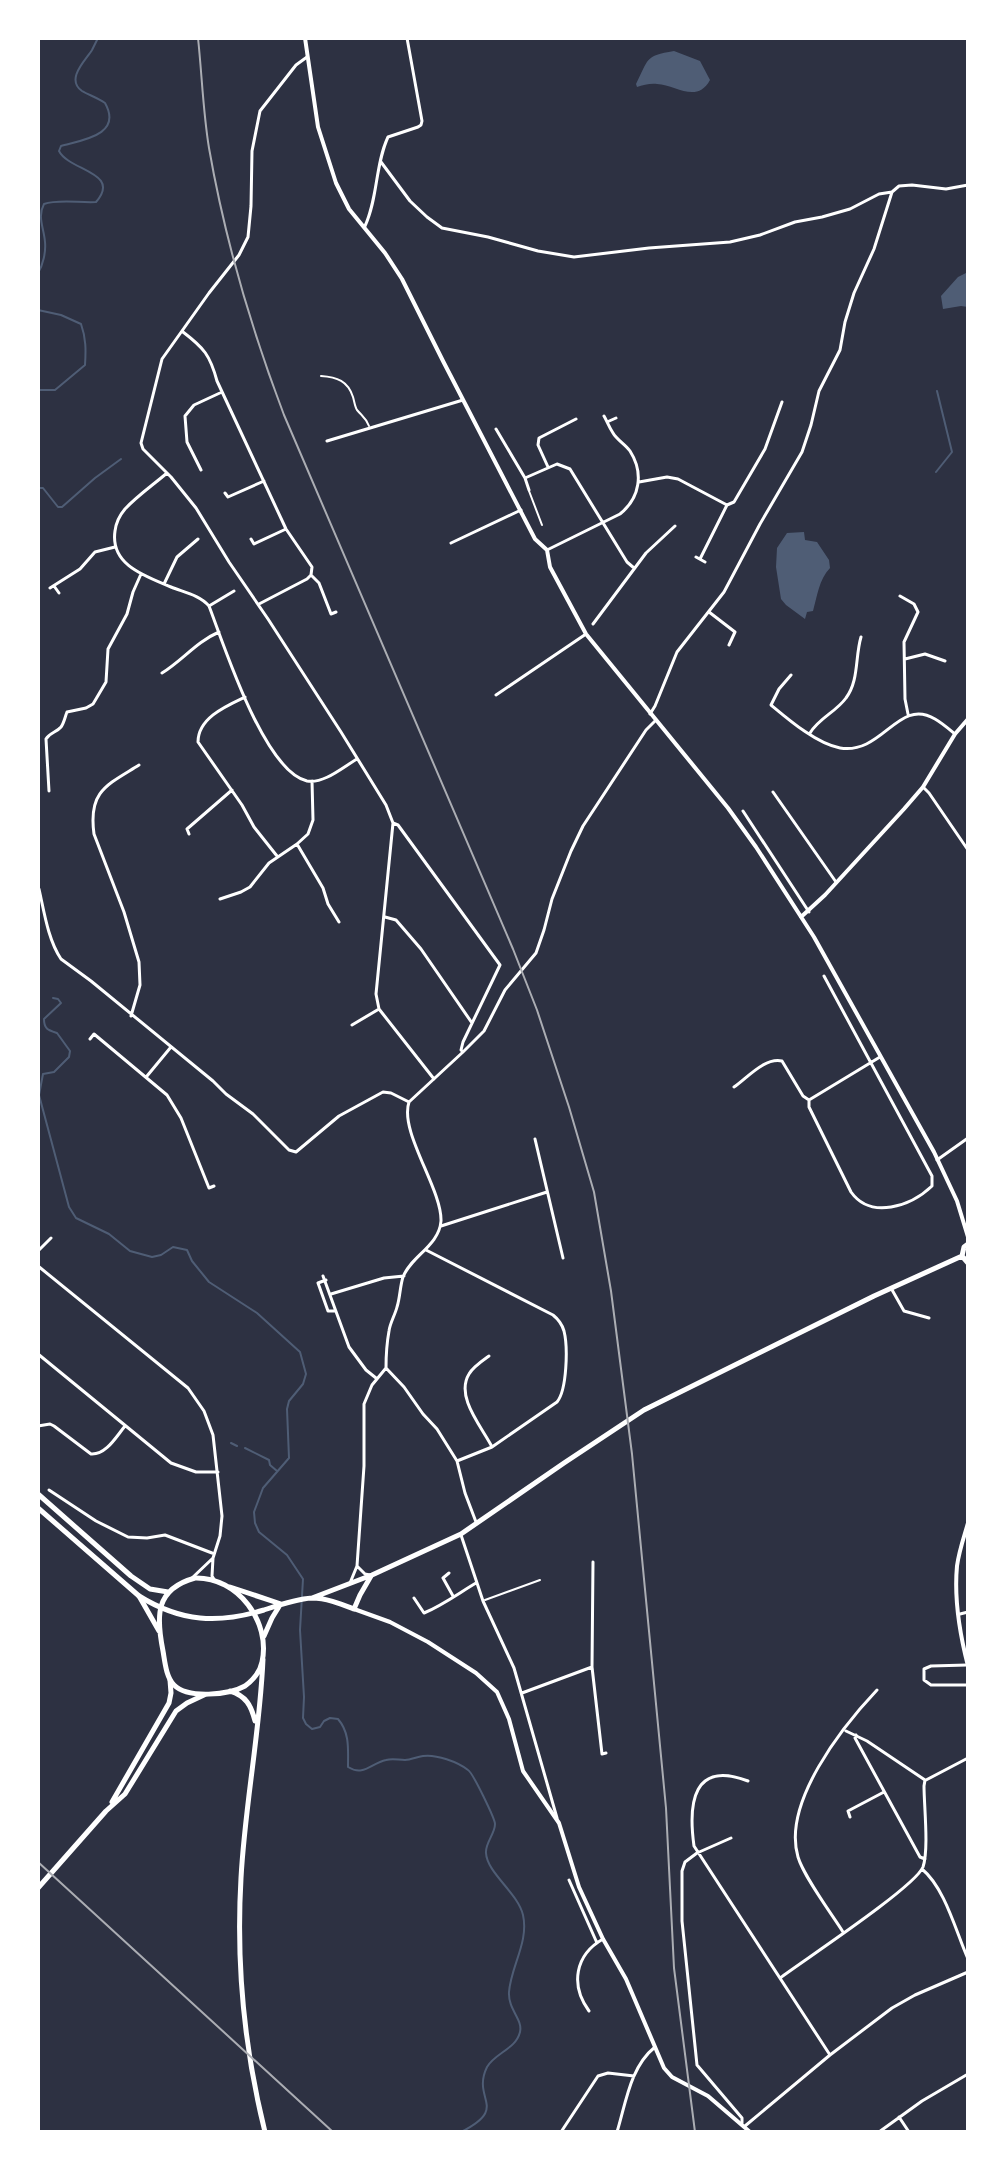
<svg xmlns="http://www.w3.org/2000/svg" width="1006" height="2170" viewBox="0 0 1006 2170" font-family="'Archivo Narrow',sans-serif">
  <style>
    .water { fill: #4f5d75 }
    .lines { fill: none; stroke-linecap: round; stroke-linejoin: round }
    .stream { stroke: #4f5d75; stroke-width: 2 }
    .service { stroke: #fff; stroke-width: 2 }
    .minor { stroke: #fff; stroke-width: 3 }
    .tertiary { stroke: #fff; stroke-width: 4 }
    .secondary { stroke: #fff; stroke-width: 5 }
    .primary { stroke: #fff; stroke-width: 5 }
    .rail { stroke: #abadb3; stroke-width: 2 }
  </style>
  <rect width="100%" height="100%" fill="#2d3142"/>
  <path class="water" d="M674,51L700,61L710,80C697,104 676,85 657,84C651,83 643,85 637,87L636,84C649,59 644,56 674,51Z
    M968,272V307L961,306L943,309L941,296L958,277Z
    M804,532L805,540L817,542L829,560L830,568C819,579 817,597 813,611L807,612L805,619L786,605L781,599L776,567L777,548L787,533Z"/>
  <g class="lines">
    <path class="stream" d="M38,273C43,265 46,252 45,242C44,228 37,217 44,204C58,199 80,203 96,202C122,172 69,171 59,151L61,146C82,140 123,135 105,103C98,98 89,95 82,91C65,79 86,60 92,50C94,46 96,42 98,38
      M38,310L61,315L81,324C86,338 86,350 85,365L55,390H38
      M936,472L952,452L937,391
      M38,488H43L58,507H62L95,478L121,459
      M53,998L58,999L61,1003L44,1019C44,1029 48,1030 57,1033L70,1051L69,1057L54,1072L43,1074L39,1095L69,1207L76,1218L109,1234L130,1251L152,1257L161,1255L173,1247L187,1250L192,1261L209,1282L257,1313L300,1352L306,1374L303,1384L289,1401L287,1409L289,1458L263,1488L254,1512L255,1523L259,1532L287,1555L303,1579L300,1630L304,1697L303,1718L306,1724L312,1729L320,1727L324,1721L330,1718L338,1719C350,1733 348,1749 348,1767C364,1777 371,1763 386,1760C393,1758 398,1760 405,1760C411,1760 416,1757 423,1756C436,1754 458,1762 468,1770C473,1773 495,1819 495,1824C495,1834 485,1843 486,1853C487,1873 518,1893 523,1915C529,1942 511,1966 509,1992C508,2010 523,2019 520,2032C516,2049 495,2053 487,2067C471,2100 510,2107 461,2132
      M231,1443L237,1446
      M245,1448L269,1460L270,1465L277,1471"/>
    <path class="service" d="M321,376C337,377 348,381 353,397C354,400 355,407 357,410C362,416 366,418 369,426
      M529,491L542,525
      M485,1600L540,1580"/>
    <path class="minor" d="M307,57L296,65L260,111L252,151L251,206L248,237L239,255L209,293L162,359L141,443L143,449L171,477L196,508L229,562L268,619L341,732L386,805L393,823L398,825L500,965L463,1042L461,1050L463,1052L409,1102
      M381,162L410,201L427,217L442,228L488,237L538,251L574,257L649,248L730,242L760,235L795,222L822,217L850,209L879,194L892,192L899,186L912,185L946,189L968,185
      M365,226C378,198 375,165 388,137L418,127L421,125L422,121L407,38
      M183,332C204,348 210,355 217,381L286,529L312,567L311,575L319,583L331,614L336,612
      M607,422L616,418
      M496,429L525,478L529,490
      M327,441L463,400
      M548,467L538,445L539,438L576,419
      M201,470L187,442L185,416L194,405L222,392
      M167,473C153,485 137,496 125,509C119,516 116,523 115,531C110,565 145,576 171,587C183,592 200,595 209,606C224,645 264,771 307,781C324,784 343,767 357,759
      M525,478L557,464L570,469L627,562L634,568
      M639,482L667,477L678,479L727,505
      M225,493L228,497L264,481
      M251,539L254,544L286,529
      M451,543L521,510
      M547,550L620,514C640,498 644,473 630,451C625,444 617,440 613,433C609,427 607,421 604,416
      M696,557L705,562
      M700,559L727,505L734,502L765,449L782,402
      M164,584L177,557L198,539
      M54,586L59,593
      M50,588L80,569L95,552L115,547
      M900,596L914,604L918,612L904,642L905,699L908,714
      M259,604L307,579L311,575
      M209,606L234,591
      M709,612L735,632L729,645
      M593,624L646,553L675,526
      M905,659L925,654L945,661
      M162,673C183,660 196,642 219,632
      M791,675L779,689L771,705C789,720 817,744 840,748C883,755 898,697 935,719C942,723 949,729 955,734
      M496,695L586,634
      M245,697C226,706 198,718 198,742L242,805L254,827L277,856
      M650,714L655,706L677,652L724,592L760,524L802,452L811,425L819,391L840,350L845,322L854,293L874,249L892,192
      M810,733C819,718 836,712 846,698C859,681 855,657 861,637
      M923,787L929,793L968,850
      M49,791L46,739C50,732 56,733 61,727C64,723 65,717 67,712L86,708L93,704L106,682L108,649L127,614L133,592L141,574
      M773,792L836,882
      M743,811L809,912
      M393,823L376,994L379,1009L434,1079
      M189,834L187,829L232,790
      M297,844L323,888L328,904L339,922
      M39,889C44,911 48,940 61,959L91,981L213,1081L226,1094L253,1114L289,1150L296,1152L339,1116L383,1092L391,1093L409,1102
      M220,899L241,892L250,887L269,863L297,844L308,834L313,820L312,781
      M385,917L396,920L421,949L472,1023
      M131,1016L140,985L139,962L124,912L94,834C88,791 107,785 139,765
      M352,1025L379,1009
      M90,1039L94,1034L167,1095L181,1118L209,1188L214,1186
      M463,1052L484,1031L505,990L536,953L544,930L552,899L571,851L583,826L646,730L655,721
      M147,1076L171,1047
      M734,1087C747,1078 765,1057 782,1061L803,1096L809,1100V1107L851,1192C871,1220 911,1206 932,1186V1176L824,976
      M809,1100L880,1057
      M409,1102C399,1132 442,1189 441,1221C439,1246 411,1256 403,1277C400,1286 400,1298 397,1307C395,1315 390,1323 389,1331C387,1342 386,1357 386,1368L404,1387L423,1414L437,1429L457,1461L465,1493L476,1522
      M535,1139L563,1258
      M937,1160L968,1138
      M441,1226L547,1192
      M426,1250L553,1315C558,1319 562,1324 564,1331C568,1347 567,1390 557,1402L492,1447L457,1461
      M38,1251L51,1238
      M38,1266L188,1388L204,1411L213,1435L222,1516L220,1536L213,1558L192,1578
      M323,1276L349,1347L366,1370L376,1378
      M326,1280L318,1283L328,1311H335
      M891,1288L904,1311L929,1318
      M331,1294L384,1278L404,1276
      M38,1354L171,1463L196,1472H218
      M489,1356C482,1361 473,1367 469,1374C455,1397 482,1427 492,1447
      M38,1426L50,1424L54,1426L91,1454C106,1455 116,1437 125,1426
      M49,1490L96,1521L128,1537L147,1538L165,1535L212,1553
      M461,1535L483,1601L514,1668L557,1818
      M213,1558L212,1576L215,1581
      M593,1562L592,1667L602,1754L606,1753
      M357,1566L365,1574L370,1575
      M449,1573L443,1578L453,1596
      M350,1583L357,1566L364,1466V1404L372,1385L386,1368
      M414,1598L424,1613C443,1605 459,1593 476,1583
      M960,1614L968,1612
      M967,1665L931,1666L924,1669V1680L931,1685H968
      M522,1693L592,1667
      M856,1735L855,1738L920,1857L925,1859
      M926,1780L968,1758
      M748,1781C693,1760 688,1803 694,1846L830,2055
      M850,1817L848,1811L884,1792
      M731,1838L697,1853L685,1862L682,1871V1921L697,2065L742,2118V2123
      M922,1869C945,1888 956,1932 968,1959
      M569,1880L597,1943
      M843,1932C831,1913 804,1877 798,1857C782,1803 842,1727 877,1690
      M780,1978C804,1960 915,1887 923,1867C929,1849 924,1806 924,1786L925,1780L867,1741L846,1731
      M589,2011C570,1985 575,1955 603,1939
      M899,2117L909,2132
      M745,2126L830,2055L892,2008L915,1995L968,1972
      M561,2132L598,2076L608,2073L634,2076
      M617,2132C626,2103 630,2067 655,2047
      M879,2132L922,2101L968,2074"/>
    <path class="tertiary" d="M305,38L318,127L336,183L349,209L385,253L402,279L443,361L535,539L547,550L550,567L586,634L728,808L756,847L814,937L934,1152L957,1201L968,1237
      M801,917L825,895L904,809L923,787L955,734L968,719
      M968,1523C964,1537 959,1551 957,1566C954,1598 960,1635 968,1666
      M354,1609L390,1622L428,1642L476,1673L497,1692L509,1719L523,1771L559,1823L579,1887L603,1939L626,1979L664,2068L672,2077L708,2096L750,2132"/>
    <path class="secondary" d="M968,1244L964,1247L962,1256L968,1263
      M230,1587L281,1604
      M139,1596C181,1622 218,1624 264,1610C279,1605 296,1599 312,1598C326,1598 341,1604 354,1609L360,1595L371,1576
      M312,1598L372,1575L461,1534L564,1463L644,1410L874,1296L962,1256
      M264,1636L272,1618L280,1605
      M112,1802L169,1703L171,1693L170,1680
      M38,1888L106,1811L125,1794L176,1711L187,1703L204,1695"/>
    <path class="primary" d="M38,1494L131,1576L150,1589L168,1592
      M38,1508L139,1596L159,1631
      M195,1578C238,1577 271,1622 262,1662C260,1672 253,1680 245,1686C229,1695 188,1699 174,1685C166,1677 165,1662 163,1651C156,1616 155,1589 195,1578Z
      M263,1659C260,1732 245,1804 241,1878C236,1964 244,2048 265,2132
      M230,1691C246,1696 251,1705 255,1721"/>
    <path class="rail" d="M198,38C202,75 203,112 209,148C225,240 251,328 284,415L513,949L537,1010L569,1107L594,1192L611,1291L632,1454L666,1808L674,1968L695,2132
      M38,1862L333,2132"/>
  </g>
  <rect width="1006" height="2170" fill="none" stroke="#ffffff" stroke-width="80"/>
</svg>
